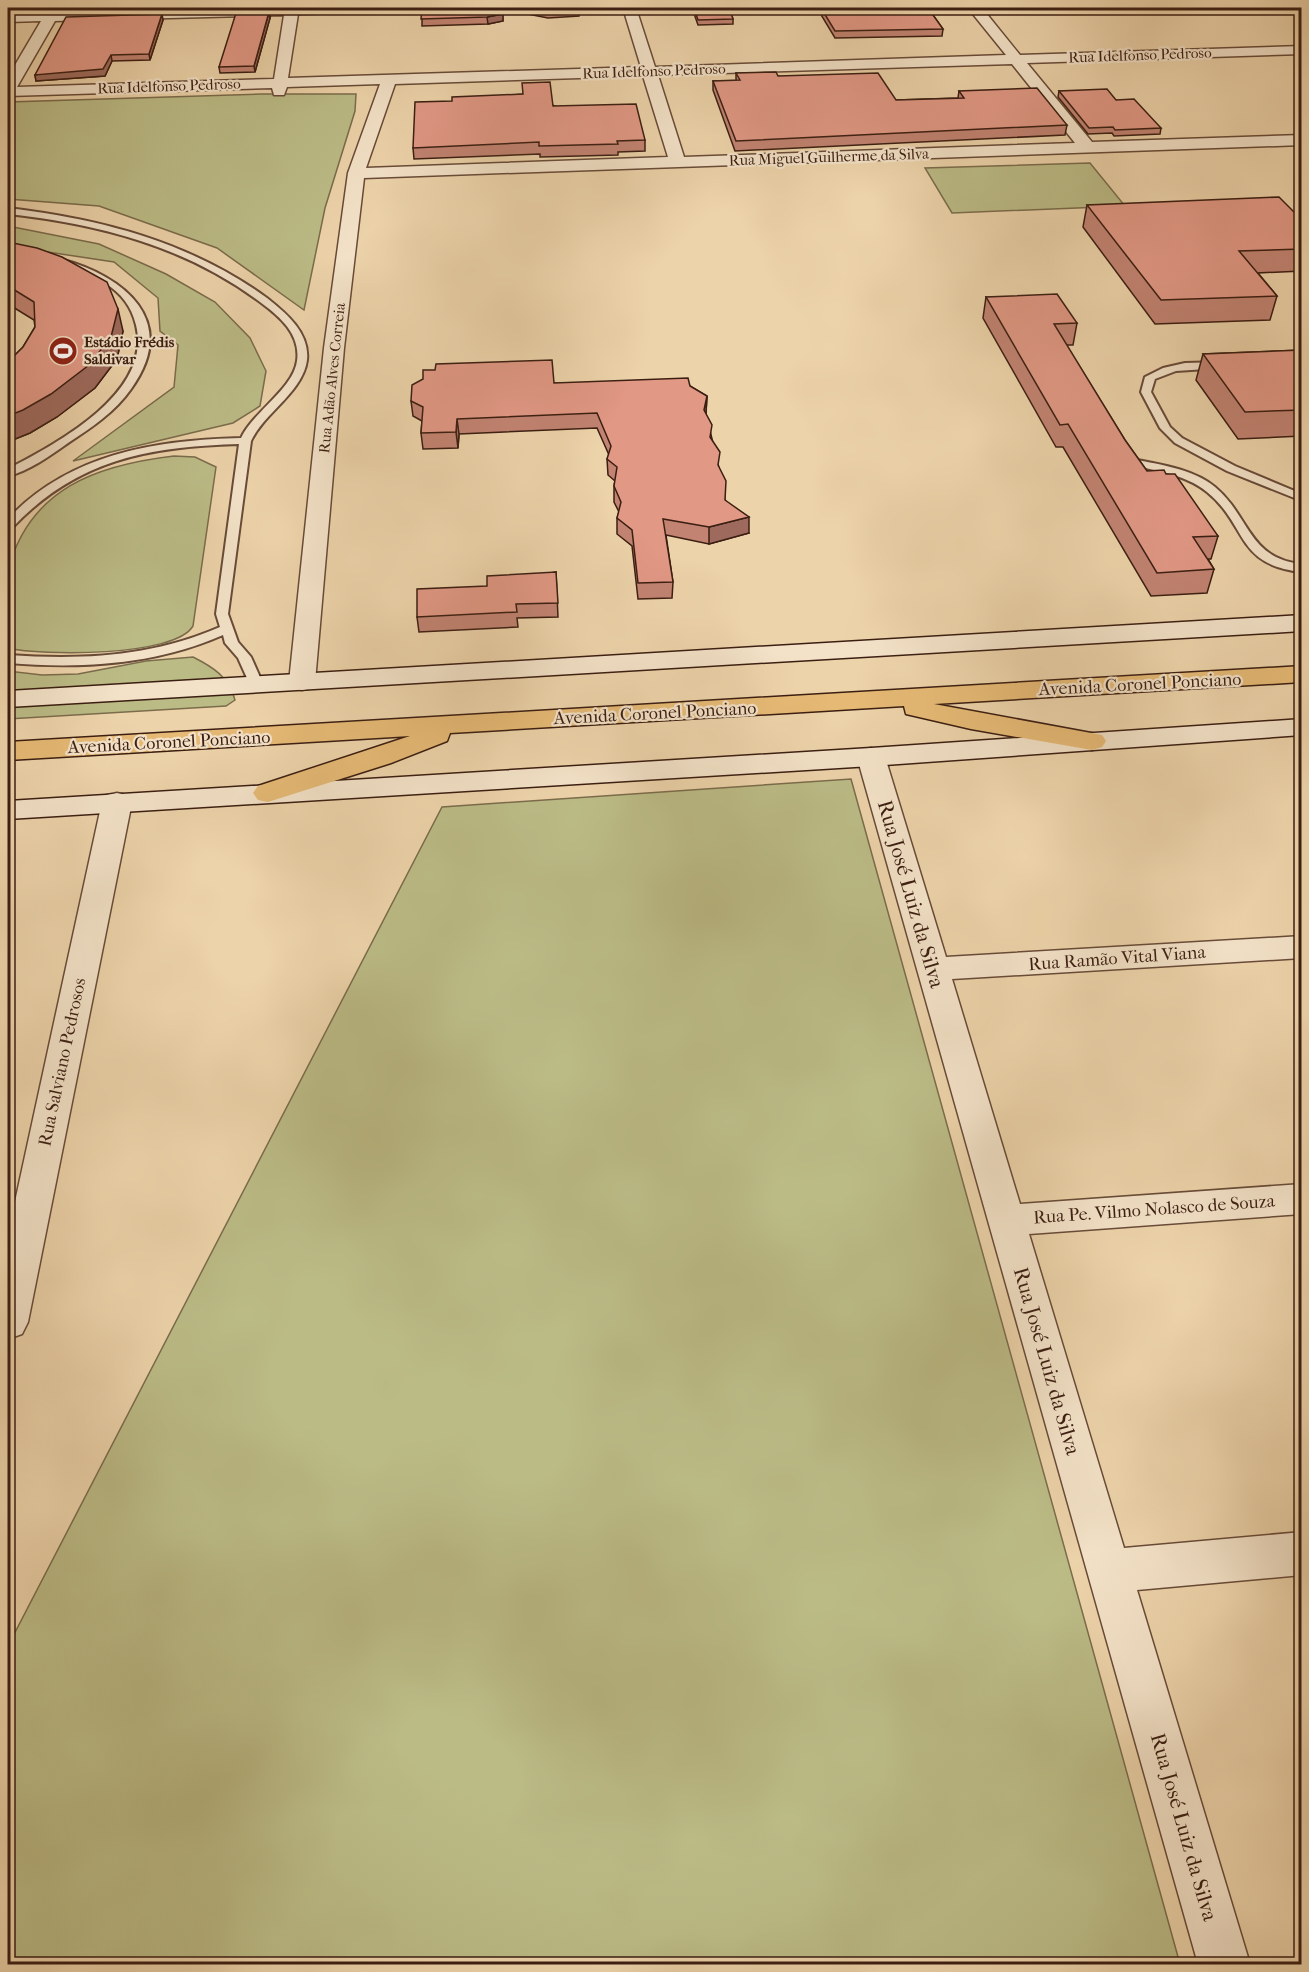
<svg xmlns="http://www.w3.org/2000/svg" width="1309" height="1972" viewBox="0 0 1309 1972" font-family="'IM FELL French Canon',serif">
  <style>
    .green { fill: #bbbb86; stroke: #7b6c4c; stroke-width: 1.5 }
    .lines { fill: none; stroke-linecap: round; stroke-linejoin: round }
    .service-casing { stroke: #684b38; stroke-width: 4 }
    .minor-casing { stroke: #684b38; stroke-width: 3 }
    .secondary-casing { stroke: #3b1e12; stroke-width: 3 }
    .primary-casing { stroke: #3b1e12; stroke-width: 3 }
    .service { fill: #f3e2c8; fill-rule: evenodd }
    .minor { fill: #f3e2c8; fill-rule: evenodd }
    .secondary { fill: #f3e2c8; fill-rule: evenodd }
    .primary { fill: #e6ba75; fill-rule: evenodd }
    .wall { fill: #c28372; stroke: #3b1e12; stroke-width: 1.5 }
    .shaded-wall { fill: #9e6a5d; stroke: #3b1e12; stroke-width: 1.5 }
    .building { fill: #e19885; stroke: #3b1e12; stroke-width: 1.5 }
    .labels { text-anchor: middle; stroke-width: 4.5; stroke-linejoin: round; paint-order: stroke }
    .far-street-label { font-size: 15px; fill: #3b1e12; stroke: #f3e2c8 }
    .far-poi-label { font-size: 15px; font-weight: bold; fill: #3b1e12; stroke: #f3e2c8; text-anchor: start }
    .street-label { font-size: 18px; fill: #3b1e12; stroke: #f3e2c8 }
    .near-street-label { font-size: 21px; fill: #3b1e12; stroke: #f3e2c8 }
  </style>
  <rect width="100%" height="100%" fill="#edd3aa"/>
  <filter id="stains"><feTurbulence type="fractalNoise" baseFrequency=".00333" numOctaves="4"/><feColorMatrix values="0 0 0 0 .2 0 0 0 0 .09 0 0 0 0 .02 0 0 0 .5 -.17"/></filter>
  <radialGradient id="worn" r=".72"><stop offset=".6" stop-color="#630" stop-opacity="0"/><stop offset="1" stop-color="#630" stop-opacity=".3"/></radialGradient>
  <path class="green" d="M261,94H356L355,111L325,208L304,310L217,248L99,206L8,199V102Z
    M1090,163L1125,206L952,213L925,168Z
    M8,226L99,244L166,274L215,302L250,338L266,371L260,406L233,423L73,461L174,387L178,345L160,331L158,298L114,262L8,246Z
    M174,456L195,457L216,467L193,626C175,657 41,656 8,648C7,626 3,590 8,570C30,488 97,465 174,456Z
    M193,657C213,667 229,677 235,700L226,706L8,719V671L42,675L78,674L146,661Z
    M851,779L1180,1964H8V1646L442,807Z"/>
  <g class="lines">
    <g class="service-casing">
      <path id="service" d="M8,208C101,219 190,242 267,298C286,313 310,333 307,360C303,392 264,413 251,441L228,614L238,642L251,657L263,684L261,687H251L238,658L225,643L223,635C155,665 81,669 8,663V655C82,660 151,657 220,627L216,614L239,444C148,447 77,459 12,528H8V519C69,454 155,440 241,438C254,411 293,389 297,361C301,334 279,316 260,302C185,246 99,224 8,214Z
        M60,259C125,276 180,321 131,389C115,412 91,428 68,443C51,455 29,471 8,476V469C57,443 153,393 136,325C127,286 91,274 57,264L55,262Z
        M1185,363L1222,362L1227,365L1222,368L1176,371L1155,379L1151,392L1170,427L1182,438L1235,466L1302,494V501L1227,471L1175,443L1160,428L1141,392L1145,377L1163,368Z
        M1127,458C1156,464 1192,468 1215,487C1250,516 1248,559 1302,564V572C1235,565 1248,525 1207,492C1184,473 1150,470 1123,463L1121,461Z"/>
    </g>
    <g class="minor-casing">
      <path id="minor" d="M50,8H62L60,13L249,8H386L380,12L298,14L288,78L641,67L623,8H636L655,67L1006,55L968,8H982L1020,55L1302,46V54L1027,63L1092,142L1302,135V145L364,178L344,348L315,682L312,688L302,690L292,688L289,682L324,348L348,173L380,84L287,87L284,95H274L272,88L8,96V77L41,21L8,22V14L46,13ZM284,15L274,79L17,87L55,21ZM1012,64L1075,143L684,157L658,75ZM643,76L668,157L366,168L395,84Z
        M871,748L881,751L885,757L946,957L1302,936V958L952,979L1020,1204L1302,1184V1214L1029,1234L1124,1548L1302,1532V1575L1137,1590L1250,1964H1198L857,757L861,751Z
        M117,793L127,795L132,802L28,1322L22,1334L8,1339V1234L102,802L107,795Z"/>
    </g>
    <g class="secondary-casing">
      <path id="secondary" d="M1302,615V631L8,707V691Z
        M1302,719V735L871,766L8,819V801L871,748Z"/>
    </g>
    <g class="primary-casing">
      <path id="primary" d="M1302,666V682L934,704L1102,735L1106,741L1102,747L1092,750L971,729L906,714L904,706L450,733L447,741L391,763L268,802L258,800L253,793L258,786L410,736L8,760V742Z"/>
    </g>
    <use href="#service" class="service"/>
    <use href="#minor" class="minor"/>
    <use href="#secondary" class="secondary"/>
    <use href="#primary" class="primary"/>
  </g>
  <path class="wall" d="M70,8H167L70,10Z
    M422,8H579V16L548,18L502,9L503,21L488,24L422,26Z
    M692,8H729L733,19V24L698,25Z
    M817,8H928L943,29L942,36L835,38Z
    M270,18L255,72L220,73L219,67Z
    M163,20L150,60L112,61L105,76L36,81L35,75Z
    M736,73L778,76L896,100L958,98L959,91L1067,125L1065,135L735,151L713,90V81H736Z
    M1059,91L1116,100L1161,128L1160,134L1114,136L1112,133L1088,134L1058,97Z
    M523,94L645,140V151L618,152V155L540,157V154L414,159L413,148L452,101Z
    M1087,205L1302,220V271L1258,273L1277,296L1270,320L1155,324L1083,227Z
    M8,242L123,331L117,359L95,388L57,417L30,433L8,442V361L13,357L23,347L35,327L34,320L8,304Z
    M986,297L1077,323L1073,345H1066L1125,440L1147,471L1218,536L1211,559H1208L1214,569L1207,593L1151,596L1063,447H1056L983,318Z
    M1302,350V436L1238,439L1196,380L1203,354Z
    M554,383L690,386L707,396L706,414L719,468L725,500L749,533L709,544L666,535L673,582L672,598L638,599L632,546L617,534V518L619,512L614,502V486L615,481L608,475L607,459L609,455L597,428L459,434L458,448L423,449L421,433L422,421L413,416L411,401Z
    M556,572L558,617L517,618L518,627L419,632L417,617L487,586Z"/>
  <path class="shaded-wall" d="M269,12L270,18L255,72L254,66Z
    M162,14L163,20L150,60L149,54Z
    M503,14V21L488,24L487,17Z
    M111,55L112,61L105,76L36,81L35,75Z
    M118,309L123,331L117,359L95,388L57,417L30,433L8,442V416Z
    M707,396L706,412L703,426L704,410Z
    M457,419L459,434L458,448L456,432Z
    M749,517V533L709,544V527Z"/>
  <path class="building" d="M422,8H502L503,14L487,17L421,19Z
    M529,8H579V9L547,11Z
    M694,8H729L733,19L698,20Z
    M821,8H928L943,29L835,31Z
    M269,12L254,66L219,67L236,13Z
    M162,14L149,54L111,55L103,69L35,75L66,17Z
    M776,72L778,76L878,73L896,100L964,98L959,91L1037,88L1067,125L736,141L713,81L740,80L736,73Z
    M550,82L553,106L636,104L645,140L617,141L618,144L539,146V142L413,148L415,102L452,101V97L523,94L522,83Z
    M1107,89L1116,100L1134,99L1161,128L1115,130L1113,127L1089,128L1059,91Z
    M1279,197L1302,220V249L1239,251L1277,296L1161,300L1087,205Z
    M8,242L37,248L62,257L107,282L118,309L111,337L89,365L51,394L23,410L8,416V361L13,357L23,347L35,327L34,302L8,286Z
    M1057,294L1077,323L1054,324L1125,440L1147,471L1164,470L1166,474H1175L1218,536L1193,537L1214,569L1157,573L1068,424L1060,425L986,297Z
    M1302,350V410L1245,412L1203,354Z
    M552,360L554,383L688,378L690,386L707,396L704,410L712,425L710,437L720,452L718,465L726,481L725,500L749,517L709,527L663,519L673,582L638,583L632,530L617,518L621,502L614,486L617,467L607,459L611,446L597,413L457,419L456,432L421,433L423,407L411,401L412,385L423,379V370H435L436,364Z
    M556,572L558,603L516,604L517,612L417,617V589L487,586V576Z"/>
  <defs>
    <g id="stadium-disc" transform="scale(1.5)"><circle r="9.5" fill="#8f2418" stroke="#f3e2c8"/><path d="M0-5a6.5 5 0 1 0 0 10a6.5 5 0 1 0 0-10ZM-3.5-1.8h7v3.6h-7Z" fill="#fff"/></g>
  </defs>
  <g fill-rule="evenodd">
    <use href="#stadium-disc" x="63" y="351"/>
  </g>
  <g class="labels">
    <g class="far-street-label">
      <text transform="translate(1140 55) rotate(-2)" y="5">Rua Idelfonso Pedroso</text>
      <text transform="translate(654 71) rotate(-2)" y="5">Rua Idelfonso Pedroso</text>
      <text transform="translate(169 86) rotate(-2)" y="5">Rua Idelfonso Pedroso</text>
      <text transform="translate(829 157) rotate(-2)" y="5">Rua Miguel Guilherme da Silva</text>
      <text transform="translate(332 378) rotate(-84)" y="5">Rua Adão Alves Correia</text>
    </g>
    <g class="far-poi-label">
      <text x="84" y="347">Estádio Frédis<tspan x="84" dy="17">Saldivar</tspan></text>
    </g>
    <g class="street-label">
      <text transform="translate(1140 684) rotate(-3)" y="6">Avenida Coronel Ponciano</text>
      <text transform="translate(655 713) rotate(-3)" y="6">Avenida Coronel Ponciano</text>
      <text transform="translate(169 742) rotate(-3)" y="6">Avenida Coronel Ponciano</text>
      <text transform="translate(1117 958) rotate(-4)" y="6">Rua Ramão Vital Viana</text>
      <text transform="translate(62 1062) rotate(-78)" y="6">Rua Salviano Pedrosos</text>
      <text transform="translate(1154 1209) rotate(-4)" y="6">Rua Pe. Vilmo Nolasco de Souza</text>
    </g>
    <g class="near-street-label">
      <text transform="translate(911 894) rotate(74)" y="7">Rua José Luiz da Silva</text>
      <text transform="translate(1047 1361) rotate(74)" y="7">Rua José Luiz da Silva</text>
      <text transform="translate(1184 1827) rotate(74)" y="7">Rua José Luiz da Silva</text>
    </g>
  </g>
  <rect width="1309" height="1972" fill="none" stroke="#edd3aa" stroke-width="30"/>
  <rect x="9" y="9" width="1291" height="1954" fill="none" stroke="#3b1e12" stroke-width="3"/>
  <rect x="15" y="15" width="1279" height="1942" fill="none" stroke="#3b1e12" stroke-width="1.5"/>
  <rect width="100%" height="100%" filter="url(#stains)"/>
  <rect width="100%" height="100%" fill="url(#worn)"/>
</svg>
